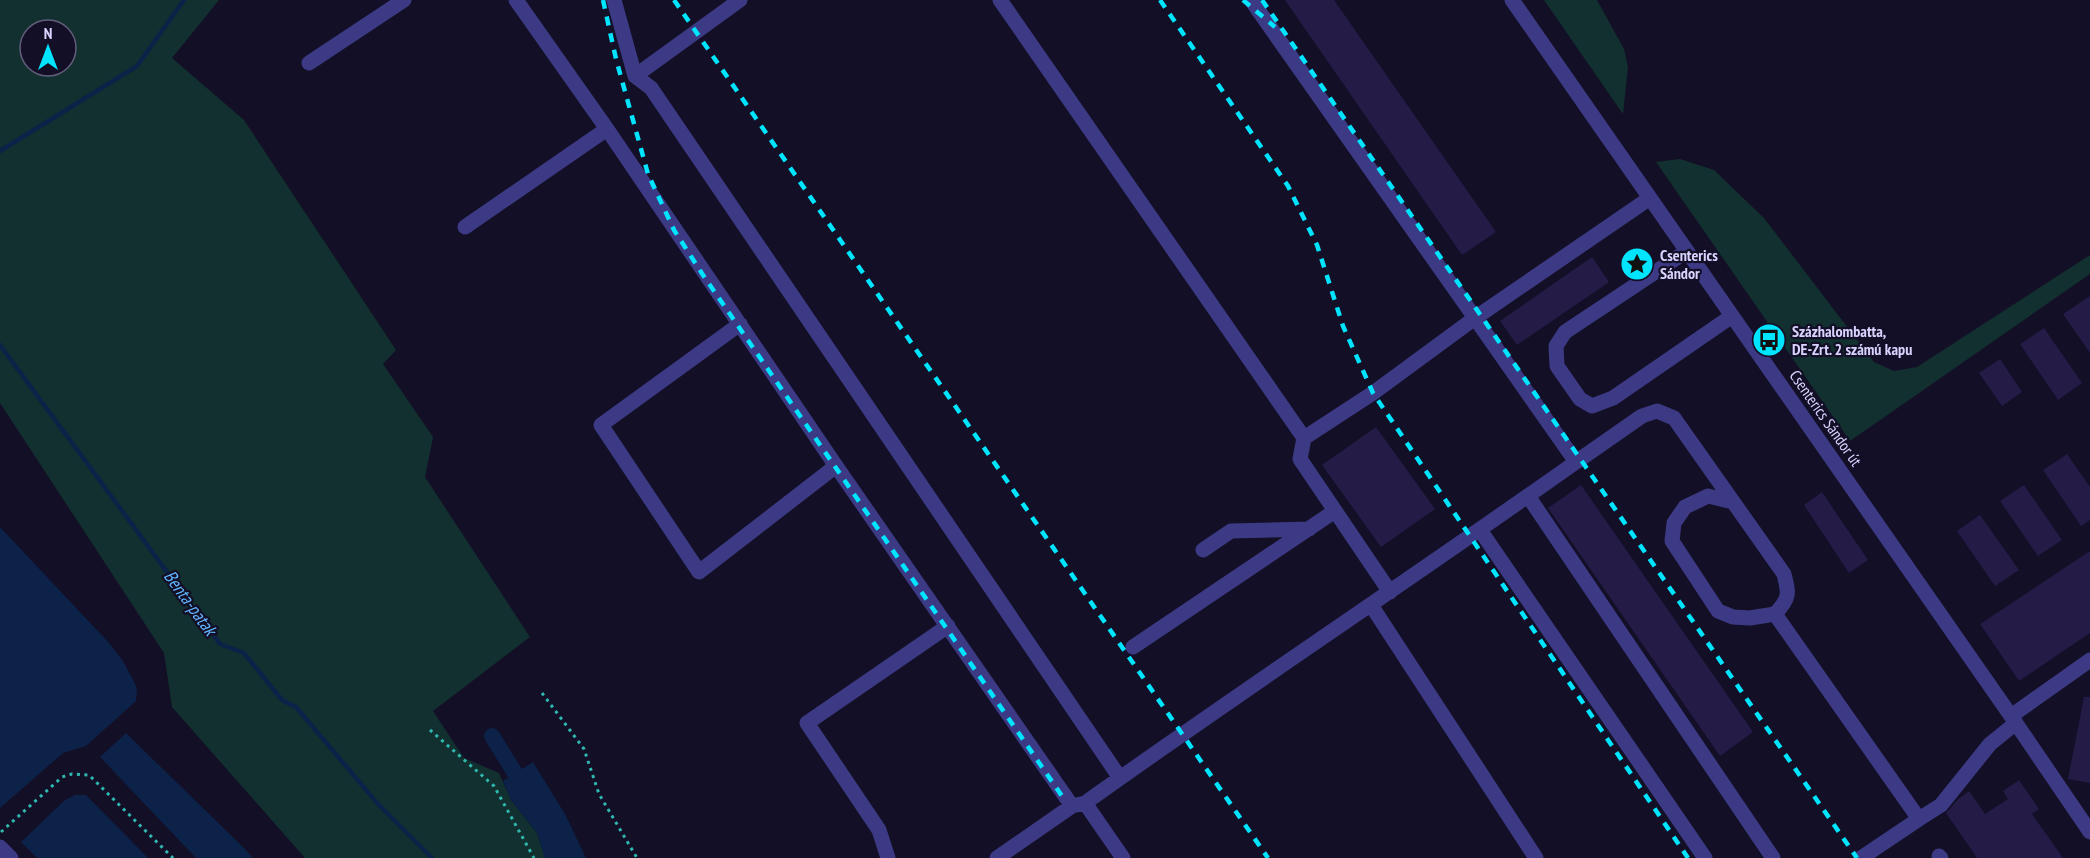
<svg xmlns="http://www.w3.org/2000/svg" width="2090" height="858" viewBox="0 0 2090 858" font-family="'PT Sans Narrow',sans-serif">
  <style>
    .green { fill: #12302f; fill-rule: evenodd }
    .water { fill: #0c2248 }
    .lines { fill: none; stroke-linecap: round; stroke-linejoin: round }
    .stream { stroke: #0c2248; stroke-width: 4.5 }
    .canal { stroke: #0c2248; stroke-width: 16 }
    .building { fill: #241b47 }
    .path { stroke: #2fb8b0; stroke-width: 3; stroke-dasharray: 3 4.5; stroke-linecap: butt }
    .minor { stroke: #3d3a85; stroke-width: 15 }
    .rail { stroke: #00e5ff; stroke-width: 4.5; stroke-dasharray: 9 8; stroke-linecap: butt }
    .labels { text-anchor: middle; stroke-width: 4.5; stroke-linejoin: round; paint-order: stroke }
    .poi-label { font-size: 16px; font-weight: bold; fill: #d9d4ff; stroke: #130f26; text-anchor: start }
    .street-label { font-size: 16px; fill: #d9d4ff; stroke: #130f26 }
    .water-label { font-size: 18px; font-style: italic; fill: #62b6ff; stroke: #130f26 }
  </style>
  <rect width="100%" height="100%" fill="#130f26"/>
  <path class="green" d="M0,0H219L172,58L244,120L396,350L383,364L433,437L425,477L530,637L433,711L464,758L499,773L511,800L537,833L545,858H305L172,707L164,653L0,403ZM30,30H66V66H30Z
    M1544,0H1597L1624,49L1628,67L1623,114Z
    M1680,159L1714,170L1764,218L1874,362L1894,371L1917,367L2090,255V274L1850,441L1656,162Z"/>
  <path class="water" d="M0,527L110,644L123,661L132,678L137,688L136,701L86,746L63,753L0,808Z
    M126,733L244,848L253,858H196L100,757Z
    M533,762L565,814L586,858H545L537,833L511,800L503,781Z
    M75,795H86L148,858H37L21,842L65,800Z"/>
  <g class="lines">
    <path class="stream" d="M0,151L137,66L184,0
      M0,345L220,644L244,653L282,700L296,707L378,804L432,858"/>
    <path class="canal" d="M492,736L526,791"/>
  </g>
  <path class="building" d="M1285,0H1334L1496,232L1462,255Z
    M1592,257L1609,282L1517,345L1500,321Z
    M2090,296V353L2063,314Z
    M2044,328L2082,383L2058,400L2020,344Z
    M2000,359L2022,392L2002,406L1979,373Z
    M1376,427L1435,509L1381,547L1322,465Z
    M2067,454L2090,487V520L2081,526L2043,470Z
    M1581,485L1753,732L1720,756L1548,508Z
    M2024,485L2062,540L2038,556L2000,501Z
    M1822,492L1868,560L1849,573L1804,505Z
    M1980,515L2019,570L1995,586L1957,531Z
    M2090,551V633L2019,681L1980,624Z
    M2084,697H2090V783L2068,779Z
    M2019,780L2039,809L2032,814L2063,858H1977L1946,813L1958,799L1969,791L1985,814L2008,799L2003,791Z"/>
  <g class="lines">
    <path class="path" d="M542,693L584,749L599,794L637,858
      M430,730L494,786L534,858
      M1,832L62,777L72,774L89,775L173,858"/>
    <path class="minor" d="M516,0L607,129L836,466L1072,806L997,858
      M614,0L635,76
      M740,0L635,76L651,88L1120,778
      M1000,0L1304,438
      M1251,0L1475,318L1650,198
      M1512,0L2011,716L2090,832
      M309,63L404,0
      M465,227L607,129
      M1687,251L1565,332L1556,346L1557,366L1580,399L1592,406L1613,398L1732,316
      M740,324L601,425L699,572L836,466
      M1576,462L1642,416L1657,411L1674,418L1784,574C1789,594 1790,598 1775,614L1919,819L1861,858
      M1528,496L1773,858
      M1733,502L1708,496L1685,507L1674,523L1672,541L1718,611L1733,617L1750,618L1775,614
      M1480,530L1705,858
      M1203,550L1231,531L1309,529
      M1371,605L1536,858
      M1133,647L1335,511
      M2011,716L2090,660
      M1085,803L1123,858
      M1072,806L1085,803C1247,687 1414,577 1576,462L1475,318L1373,393L1304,438L1300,459L1390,592
      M1919,819L1941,805L1990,744L2016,723
      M0,847L11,858
      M1939,856L1941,858
      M888,858L879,830L807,723L948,626"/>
    <path class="rail" d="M603,0L616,59L648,174L674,230L703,275L1062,796
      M674,0L1268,858
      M1160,0L1288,186L1317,245L1343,326L1373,393L1688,858
      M1243,0L1275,27
      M1262,0L1857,858"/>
  </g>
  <defs>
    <g id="sight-disc" transform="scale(1.725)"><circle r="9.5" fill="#00e5ff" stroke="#130f26"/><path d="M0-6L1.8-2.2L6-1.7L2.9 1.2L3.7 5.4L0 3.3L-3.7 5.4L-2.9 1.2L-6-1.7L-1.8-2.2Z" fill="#111"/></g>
    <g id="bus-disc" transform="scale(1.725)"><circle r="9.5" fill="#00e5ff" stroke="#130f26"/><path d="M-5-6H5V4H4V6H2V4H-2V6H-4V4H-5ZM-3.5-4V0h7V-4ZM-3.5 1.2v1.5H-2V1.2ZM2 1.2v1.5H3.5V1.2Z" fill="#111"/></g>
  </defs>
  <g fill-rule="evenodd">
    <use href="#sight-disc" x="1637" y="264"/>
    <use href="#bus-disc" x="1769" y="340"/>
  </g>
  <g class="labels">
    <g class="poi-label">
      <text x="1660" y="261">Csenterics<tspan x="1660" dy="18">Sándor</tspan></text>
      <text x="1792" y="337">Százhalombatta,<tspan x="1792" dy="18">DE-Zrt. 2 számú kapu</tspan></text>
    </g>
    <g class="street-label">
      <text transform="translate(1826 418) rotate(55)" y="6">Csenterics Sándor út</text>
    </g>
    <g class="water-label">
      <text transform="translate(190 603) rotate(54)" y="6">Benta-patak</text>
    </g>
  </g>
  <g transform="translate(48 48)"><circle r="28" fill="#130f26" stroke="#625e7d" stroke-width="1.5"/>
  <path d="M0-4.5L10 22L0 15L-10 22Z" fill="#00e5ff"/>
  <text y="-9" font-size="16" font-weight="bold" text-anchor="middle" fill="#d9d4ff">N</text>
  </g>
</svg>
